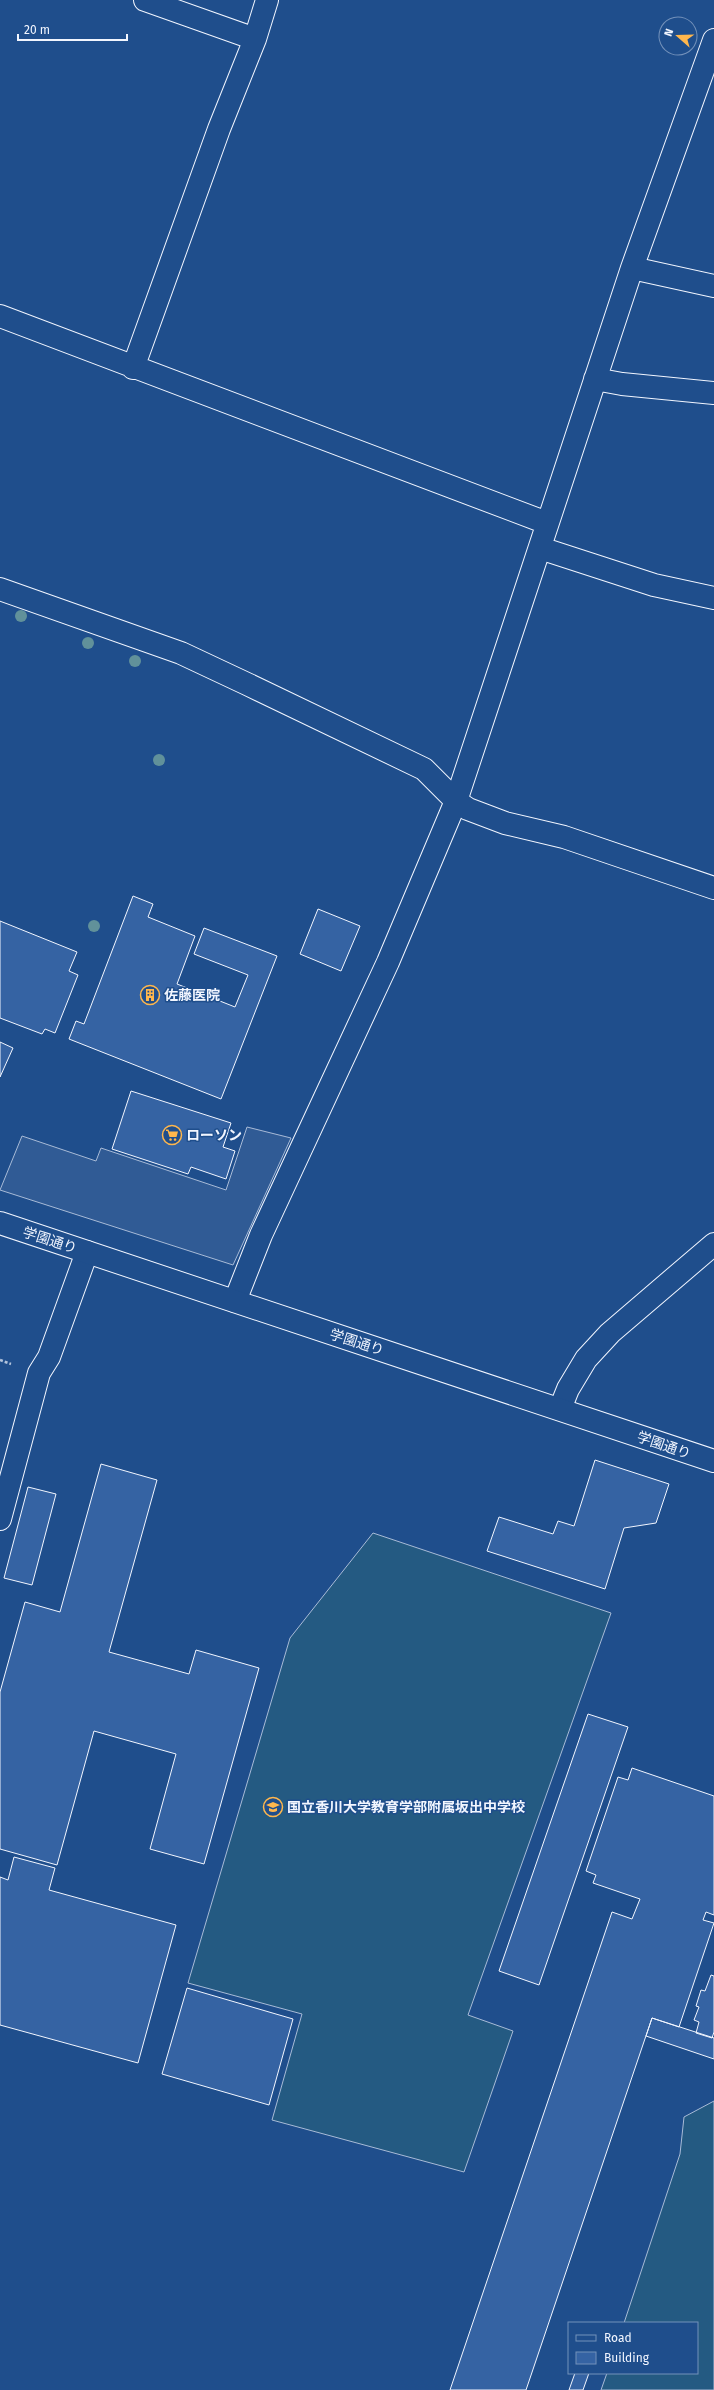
<svg xmlns="http://www.w3.org/2000/svg" width="714" height="2390" viewBox="0 0 714 2390" font-family="'Fira Sans','Noto Sans JP',sans-serif">
  <style>
    .pitch { fill: #245a82; stroke: #a8bbd7 }
    .parking { fill: #305b95; stroke: #a8bbd7 }
    .building { fill: #3563a3; stroke: #f2f6ff }
    .lines { fill: none; stroke-linecap: round; stroke-linejoin: round }
    .street-casing { stroke: #f2f6ff; stroke-width: 24 }
    .secondary-casing { stroke: #f2f6ff; stroke-width: 24 }
    .path { stroke: #b3c4dc; stroke-width: 2.5; stroke-dasharray: 3 2; stroke-linecap: butt }
    .street { stroke: #1f4e8c; stroke-width: 22 }
    .secondary { stroke: #1f4e8c; stroke-width: 22 }
    .tree { fill: #61919a }
    .labels { text-anchor: middle; stroke-width: 3; stroke-linejoin: round; paint-order: stroke }
    .poi-label { font-size: 14px; font-weight: bold; fill: #f2f6ff; stroke: #1f4e8c; text-anchor: start }
    .street-label { font-size: 14px; fill: #f2f6ff; stroke: #1f4e8c }
  </style>
  <rect width="100%" height="100%" fill="#1f4e8c"/>
  <path class="pitch" d="M373,1533L611,1613L468,2015L513,2031L464,2172L272,2120L302,2014L188,1983L290,1638Z
    M714,2101V2390H601L607,2373H697V2323H624L680,2154L684,2117Z"/>
  <path class="parking" d="M247,1127L291,1138L233,1265L0,1190L22,1136L96,1161L101,1148L226,1190Z"/>
  <path class="building" d="M133,896L153,904L148,917L195,936L177,984L235,1007L248,975L194,954L204,928L277,956L221,1099L69,1039L76,1021L84,1024Z
    M318,909L360,926L341,971L300,954Z
    M0,921L77,952L69,971L78,975L55,1033L45,1029L42,1034L0,1018Z
    M0,1042L13,1048L0,1077Z
    M131,1091L231,1123L223,1147L235,1151L226,1179L191,1167L188,1174L112,1149Z
    M595,1460L669,1484L656,1523L624,1528L605,1589L487,1551L499,1517L553,1534L558,1521L574,1526Z
    M101,1464L157,1480L109,1652L189,1674L196,1650L259,1668L204,1864L150,1849L176,1754L94,1731L57,1865L0,1849V1692L25,1602L60,1612Z
    M28,1487L56,1494L32,1585L4,1578Z
    M588,1714L628,1727L539,1985L499,1971Z
    M632,1768L714,1796V1915L706,1912L703,1920L714,1923L679,2027L652,2018L526,2390H450L612,1912L632,1919L640,1899L593,1883L596,1875L586,1871L618,1777L628,1780Z
    M14,1857L55,1868L49,1890L176,1925L138,2063L0,2025V1877L8,1880Z
    M711,1975L714,1976V2032L712,2038L696,2033L699,2022L694,2020L699,2007L696,2006L701,1990L705,1991Z
    M187,1988L293,2019L269,2105L162,2074Z
    M652,2018L714,2038V2059L646,2036Z
    M575,2373H589L583,2390H569Z"/>
  <g class="lines">
    <g class="street-casing">
      <path id="street" d="M145,0L255,39
        M632,268L714,286
        M0,316L547,523
        M133,368L219,129L255,39L267,0
        M595,379L622,384L714,393
        M540,548L654,585L714,598
        M0,589L181,653L247,684L424,769L456,801L468,809L505,823L564,837L714,888
        M235,1301L261,1235L388,962L456,801L632,268L714,40
        M560,1409L568,1389L586,1359L610,1333L714,1244
        M0,1519L39,1373L49,1357L87,1252"/>
    </g>
    <g class="secondary-casing">
      <path id="secondary" d="M0,1223L714,1461"/>
    </g>
    <path class="path" d="M0,1360L11,1364"/>
    <use href="#street" class="street"/>
    <use href="#secondary" class="secondary"/>
  </g>
  <g class="tree">
    <circle cx="21" cy="616" r="6"/>
    <circle cx="88" cy="643" r="6"/>
    <circle cx="135" cy="661" r="6"/>
    <circle cx="159" cy="760" r="6"/>
    <circle cx="94" cy="926" r="6"/>
  </g>
  <defs>
    <g id="building-ring" transform="scale(1)"><circle r="9.5" fill="#1f4e8c" stroke="#ffb74d" stroke-width="1.5"/><path d="M-4-6H4V6H1V3H-1V6H-4ZM-2.5-4.3h1.7v1.8h-1.7ZM.8-4.3h1.7v1.8H.8ZM-2.5-1h1.7V.8h-1.7ZM.8-1h1.7V.8H.8Z" fill="#ffb74d"/></g>
    <g id="supermarket-ring" transform="scale(1)"><circle r="9.5" fill="#1f4e8c" stroke="#ffb74d" stroke-width="1.5"/><path d="M-6-5.5h2.5l.6 2H6L4.5 2H-2.5L-4.4-4H-6ZM-1.5 3.2a1.3 1.3 0 1 0 .1 0ZM3 3.2a1.3 1.3 0 1 0 .1 0Z" fill="#ffb74d"/></g>
    <g id="school-ring" transform="scale(1)"><circle r="9.5" fill="#1f4e8c" stroke="#ffb74d" stroke-width="1.5"/><path d="M0-5L7-2L0 1L-7-2ZM-4 1L0 2.5L4 1V4Q0 6-4 4Z" fill="#ffb74d"/></g>
  </defs>
  <g fill-rule="evenodd">
    <use href="#building-ring" x="150" y="995"/>
    <use href="#supermarket-ring" x="172" y="1135"/>
    <use href="#school-ring" x="273" y="1807"/>
  </g>
  <g class="labels">
    <g class="poi-label">
      <text x="164" y="1000">佐藤医院</text>
      <text x="186" y="1140">ローソン</text>
      <text x="287" y="1812">国立香川大学教育学部附属坂出中学校</text>
    </g>
    <g class="street-label">
      <text transform="translate(50 1240) rotate(18)" y="5">学園通り</text>
      <text transform="translate(357 1342) rotate(18)" y="5">学園通り</text>
      <text transform="translate(664 1445) rotate(19)" y="5">学園通り</text>
    </g>
  </g>
  <rect x="568" y="2322" width="130" height="52" fill="#1f4e8c" stroke="#7391ba"/>
  <rect x="576" y="2335" width="20" height="6" fill="#1f4e8c" stroke="#7391ba"/>
  <text x="604" y="2342" font-size="12" fill="#f2f6ff">Road</text>
  <rect x="576" y="2352" width="20" height="12" fill="#3563a3" stroke="#7391ba"/>
  <text x="604" y="2362" font-size="12" fill="#f2f6ff">Building</text>
  <g transform="translate(678 36) rotate(290)"><circle r="19" fill="#1f4e8c" stroke="#7391ba"/>
  <path d="M0-3L7 15L0 10L-7 15Z" fill="#ffb74d"/>
  <text y="-6" font-size="11" font-weight="bold" text-anchor="middle" fill="#f2f6ff">N</text>
  </g>
  <path d="M18 34v6h109v-6" fill="none" stroke="#f2f6ff" stroke-width="2"/>
  <text x="24" y="34" font-size="12" fill="#f2f6ff" stroke="#1f4e8c" stroke-width="3" paint-order="stroke">20 m</text>
</svg>
